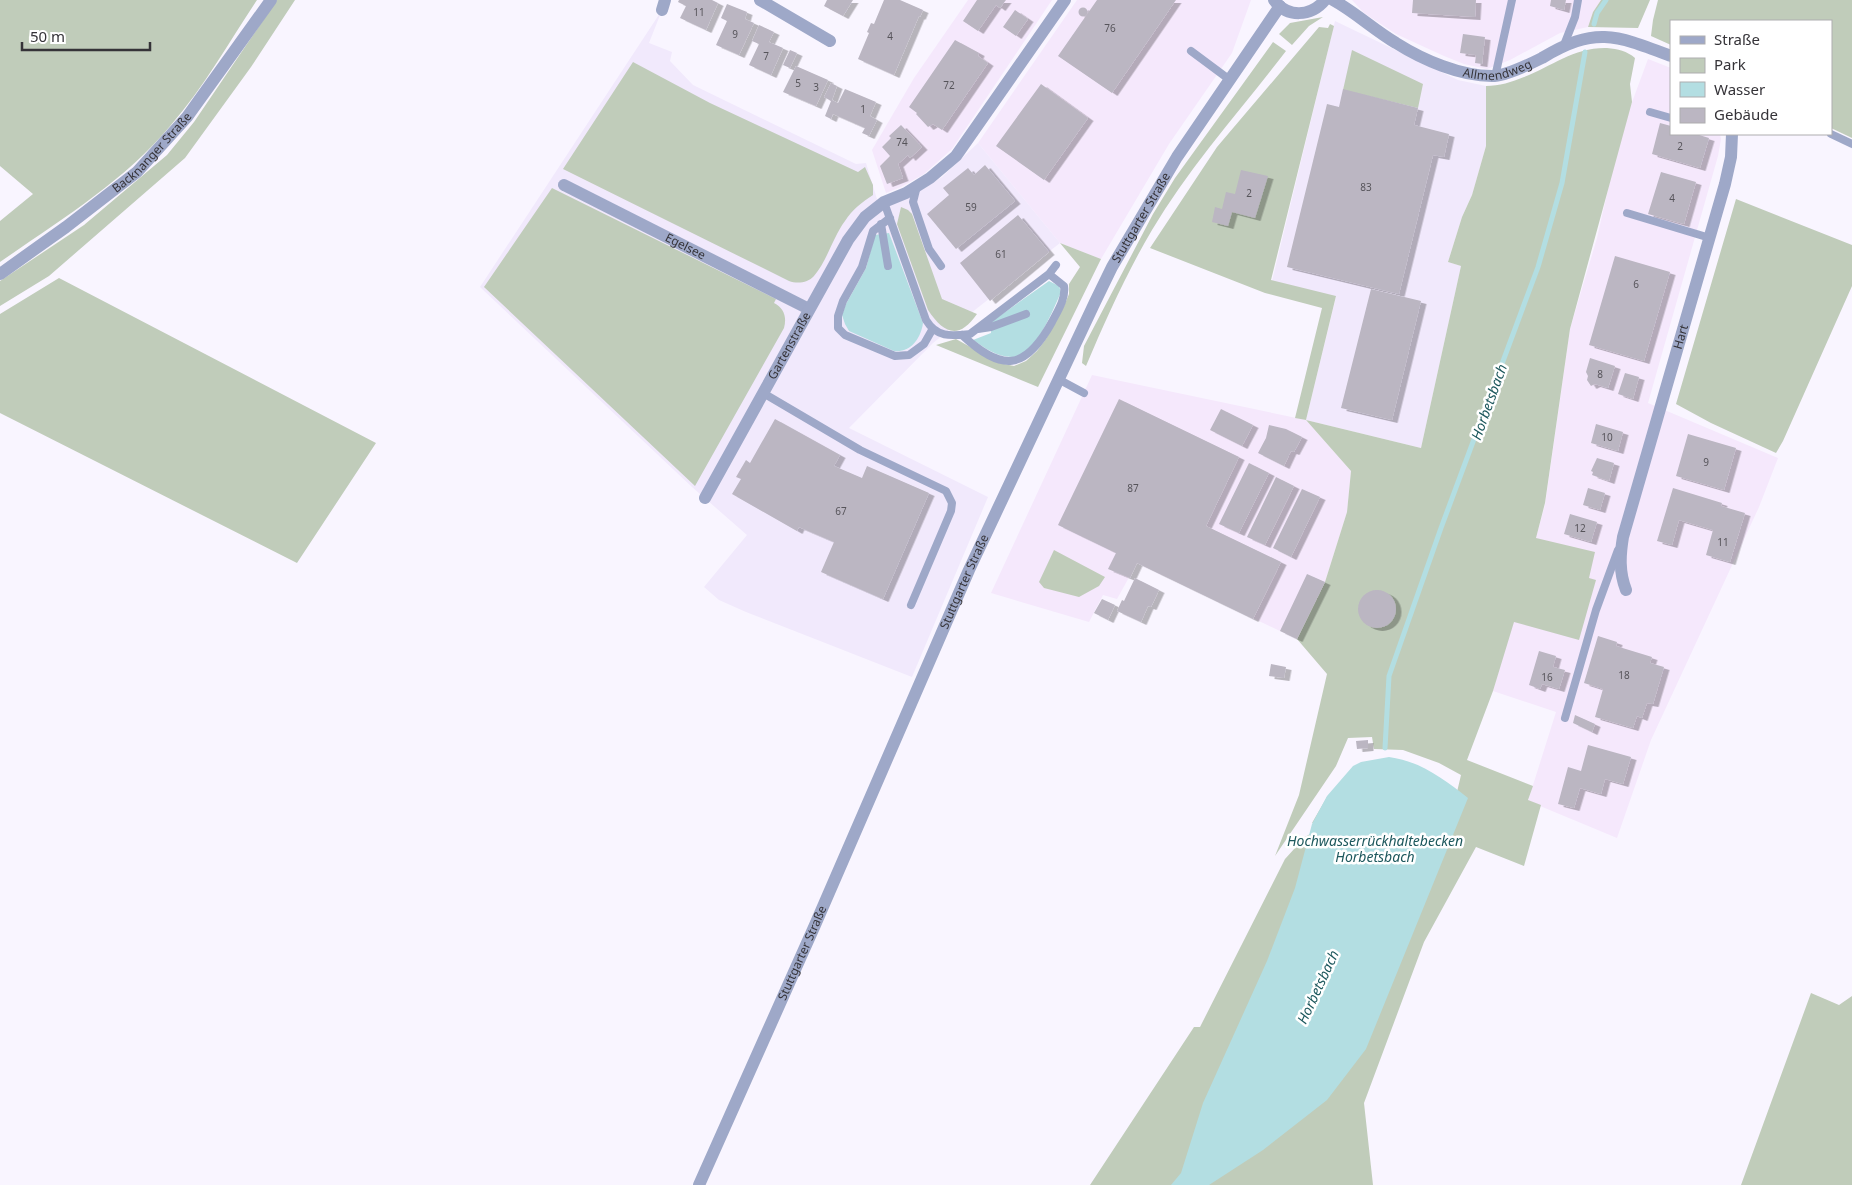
<svg xmlns="http://www.w3.org/2000/svg" width="1852" height="1185" viewBox="0 0 1852 1185" font-family="'Noto Sans',sans-serif">
  <style>
    .commercial { fill: #f5e8fc }
    .built { fill: #f1e9fc; fill-rule: evenodd }
    .green { fill: #c0ccba }
    .water { fill: #b3dee2 }
    .lines { fill: none; stroke-linecap: round; stroke-linejoin: round }
    .stream { stroke: #b3dee2; stroke-width: 5 }
    .building { fill: #bbb6c2; filter: url(#shadow) }
    .service { stroke: #9ea8c8; stroke-width: 8 }
    .minor { stroke: #9ea8c8; stroke-width: 12 }
    .tertiary { stroke: #9ea8c8; stroke-width: 12 }
    .labels { text-anchor: middle; stroke-width: 5; stroke-linejoin: round; paint-order: stroke }
    .number-label { font-size: 10px; fill: #56545a }
    .street-label { font-size: 12px; fill: #353338; stroke: #fff }
    .water-label { font-size: 14px; font-style: italic; fill: #1d585d; stroke: #fff }
  </style>
  <defs>
    <filter id="shadow"><feDropShadow dx="5.5" dy="3" stdDeviation="0" flood-color="#0004"/></filter>
  </defs>
  <rect width="100%" height="100%" fill="#f9f5ff"/>
  <path class="commercial" d="M968,0H1052L952,149L924,174L901,187L886,193L872,150L914,78Z
    M1077,0H1251L1232,53L1169,144L1101,259L1060,243L978,143Z
    M1352,0H1601L1593,12L1588,27L1560,33L1510,60L1487,69L1464,64L1444,56L1396,34L1364,13Z
    M1648,59L1671,68V134H1720L1721,139L1718,156L1648,403L1778,458L1759,507L1651,740L1617,838L1528,801L1556,712L1493,691L1545,505L1570,329L1597,238L1621,132Z
    M1092,375L1306,420L1351,471L1347,512L1325,582L1297,639L1137,563L1117,599L1103,595L1089,622L991,593Z"/>
  <path class="built" d="M662,10L649,43L672,52L670,61L693,85L856,164L866,163L880,209L912,196L942,177L978,143L1060,243L933,343L849,428L988,497L912,677L746,612L719,600L704,587L747,535L692,487L480,287ZM869,255L912,346L907,349L898,352L846,304L866,268Z
    M1335,21L1458,80L1486,86L1487,88L1486,146L1472,195L1462,217L1448,262L1461,266L1421,448L1306,420L1336,297L1272,281Z"/>
  <path class="green" d="M0,0H257C229,42 204,87 171,125C125,181 59,221 0,262V221L33,194L0,166Z
    M277,0H295L251,67L185,158L49,276L0,306V281L84,225L167,155L194,122Z
    M1601,0H1650L1638,28L1588,27L1593,12Z
    M1658,0H1852V138L1831,128V21H1671V45L1651,36L1653,20Z
    M1323,17L1309,26L1292,45L1279,34L1290,23Z
    M1330,24L1334,26L1271,280L1336,296L1306,420L1421,448L1461,266L1448,262L1462,217L1472,195L1486,146V86C1499,86 1512,82 1524,77C1552,66 1575,47 1607,48C1618,49 1627,51 1635,58L1630,84L1632,102L1570,329L1545,503L1536,538L1595,552L1589,578L1596,580L1579,640L1514,622L1493,691L1467,760L1533,786L1528,800L1541,805L1524,866L1476,847L1424,942L1364,1103L1373,1185H1090L1194,1027H1200L1285,859L1305,837L1369,799L1321,822L1312,823L1327,797L1457,792L1461,775L1439,763L1403,750L1374,749L1372,737L1348,738L1336,766L1275,856L1299,795L1327,674L1297,639L1325,582L1347,512L1351,471L1306,420L1295,418L1322,308L1265,293L1150,248L1217,147L1319,27L1328,28Z
    M1273,42L1286,51C1241,110 1190,166 1152,230C1126,274 1106,319 1086,366L1082,363L1084,346L1153,214L1175,178Z
    M1352,50L1423,84L1418,108L1343,90Z
    M633,62L710,103L858,172L865,167L873,185V195C862,202 852,210 845,221C833,237 827,261 814,276C808,283 797,284 789,281L563,169Z
    M552,188L776,299L774,303C784,308 787,317 784,328L695,486L484,287Z
    M1736,199L1852,245V286L1783,441L1776,453L1711,423L1676,404Z
    M901,207L908,210L912,214L942,299L977,314C959,340 944,334 928,310L897,224Z
    M1060,243L1101,259L1038,387L936,345L956,339L999,363L1014,366L1026,361L1037,351L1046,339L1064,306L1069,294V284L1080,267Z
    M59,278L376,443L297,563L0,413V314Z
    M1054,550L1105,577L1099,586L1079,597L1044,588L1039,582Z
    M1811,993L1839,1005L1852,996V1185H1741Z"/>
  <path class="water" d="M889,233L923,323C921,338 911,353 894,351L849,331L845,324L842,315L846,304L866,268L875,235Z
    M1049,281L1059,286L1061,292C1053,310 1035,357 1012,357C997,357 985,348 973,340L991,333V322Z
    M1389,757C1420,761 1444,779 1468,798L1366,1049L1327,1100L1263,1150L1209,1185H1171L1181,1173L1203,1103L1267,961L1295,888L1312,824L1327,796L1353,766L1361,762Z"/>
  <g class="lines">
    <path class="stream" d="M1594,24L1597,13L1606,0
      M1385,748L1389,676L1441,528L1538,267L1562,183L1585,52"/>
  </g>
  <path class="building" d="M679,0H712L718,3L706,30L680,18L686,6L678,2Z
    M827,0H853L843,16L824,6Z
    M884,0H900L923,10L920,17L919,16L894,75L858,59L869,33L867,32L871,23L874,24Z
    M977,0H1006L1000,8L996,5L978,31L963,21Z
    M1097,0H1176L1112,93L1058,56Z
    M1413,0H1476L1475,17L1412,13Z
    M1551,0H1566L1564,10L1550,6Z
    M727,4L747,12L745,19L754,23L739,55L716,45L727,21L721,18Z
    M1078.5 12a4.5 4.5 0 1 1 9 0a4.5 4.5 0 1 1-9 0Z
    M1015,10L1028,19L1016,36L1003,27Z
    M759,25L774,32L769,42L783,48L771,75L749,65L759,44L752,41Z
    M1463,34L1485,37L1482,64L1475,63L1476,55L1460,53Z
    M955,40L979,53L978,56L988,63L942,130L933,124L928,127L916,114L917,113L909,107Z
    M790,50L797,53L790,68L783,65Z
    M796,66L828,80L816,106L783,92Z
    M831,83L837,86L832,100L838,103L845,89L876,102L870,116L877,120L869,136L862,133L865,128L833,114L831,119L825,116L831,101L824,97Z
    M1041,84L1088,118L1044,180L996,146Z
    M1343,89L1418,108L1414,125L1449,134L1444,157L1433,155L1399,294L1287,267L1327,104L1339,107Z
    M1660,123L1671,126V134H1696L1709,138L1700,168L1652,154Z
    M901,125L922,147L910,158L908,155L898,164L903,178L887,184L880,166L890,156L882,147L891,138L889,136Z
    M985,165L1015,201L956,249L927,214L949,195L943,188L968,168L974,175Z
    M1241,170L1268,176L1255,218L1232,212L1228,226L1212,222L1215,207L1222,209L1226,192L1235,194Z
    M1661,172L1696,182L1684,224L1648,214Z
    M1018,215L1049,252L990,301L960,263Z
    M1615,256L1670,272L1644,361L1589,345Z
    M1371,289L1421,301L1392,420L1341,408Z
    M1590,358L1615,366L1608,388L1595,384L1591,386L1587,380L1588,376L1586,372Z
    M1625,373L1639,377L1633,399L1618,394Z
    M1119,399L1239,457L1206,526L1281,562L1253,619L1137,563L1130,578L1108,569L1116,553L1058,525Z
    M1221,409L1253,425L1242,446L1210,430Z
    M775,419L840,455L834,466L862,478L867,466L929,493L883,599L821,572L834,542L799,527L797,531L732,494L741,479L736,477L746,460L750,463Z
    M1596,424L1623,432L1618,451L1591,443Z
    M1269,425L1286,429L1302,437L1294,452L1291,451L1284,466L1258,453L1266,438Z
    M1688,434L1736,448L1724,490L1676,476Z
    M1597,458L1614,463L1609,481L1592,475L1593,472L1591,471Z
    M1249,463L1269,473L1239,533L1219,524Z
    M1276,477L1294,486L1265,545L1247,537Z
    M1588,488L1605,493L1600,510L1583,505Z
    M1673,488L1722,503L1721,506L1745,513L1730,562L1706,555L1713,530L1679,520L1672,545L1657,541Z
    M1302,489L1320,497L1291,557L1273,548Z
    M1570,514L1597,522L1591,542L1564,534Z
    M1307,574L1325,582L1297,639L1280,631Z
    M1135,578L1159,590L1151,607L1148,606L1141,622L1117,611L1122,600L1124,601Z
    M1358 609a19 19 0 1 1 38 0a19 19 0 1 1-38 0Z
    M1102,599L1115,605L1108,620L1094,613Z
    M1598,636L1617,642L1616,646L1652,657L1650,663L1664,667L1653,704L1647,703L1642,718L1637,716L1633,728L1595,717L1603,689L1584,683Z
    M1539,651L1556,656L1553,667L1565,670L1559,689L1542,684L1540,689L1529,685Z
    M1271,664L1286,667L1284,678L1269,676Z
    M1575,715L1595,724L1592,732L1573,723Z
    M1368,740V748L1357,749L1356,741Z
    M1588,745L1631,757L1623,784L1605,779L1601,794L1580,788L1574,808L1558,804L1568,767L1581,771Z"/>
  <g class="lines">
    <path class="service" d="M1564,45L1575,17L1578,0
      M1191,51L1230,80
      M1495,77L1512,0
      M1650,112L1671,118
      M1831,134L1852,144
      M917,186L913,202L929,249L941,266
      M884,202L926,320C937,338 951,336 970,334L1049,274L1056,265
      M1627,213L1710,238
      M890,218L873,231L862,267L843,301L838,316V328L845,335L895,356L909,355L924,344L932,330
      M881,224L888,266
      M978,329L991,327L1026,314
      M962,335C1002,372 1025,371 1052,322C1057,312 1066,299 1064,286L1049,274
      M1058,379L1084,393
      M763,393L860,450L946,491L952,503L951,511L911,605
      M1565,718L1596,610L1618,550"/>
    <g class="minor">
      <path d="M760,0L830,41"/>
      <path id="s1" d="M1333,0C1355,12 1374,30 1396,43C1423,60 1460,76 1492,76C1506,76 1530,64 1542,58C1595,26 1616,35 1671,56"/>
      <path d="M662,10L665,0"/>
      <path id="s2" d="M564,185L809,309"/>
      <path id="s3" d="M705,498L848,240L865,217L884,202L906,193L930,178L956,156L1065,0"/>
      <path id="s4" d="M1626,590C1619,572 1620,555 1623,537L1725,184L1731,157L1732,134"/>
    </g>
    <g class="tertiary">
      <path d="M1274,0C1287,18 1311,17 1325,0"/>
      <path id="s5" d="M0,274L66,227L137,172L187,117L271,0"/>
      <path id="s6" d="M699,1185L815,925L969,570L1095,302L1112,267L1177,157L1280,6"/>
    </g>
  </g>
  <g class="labels">
    <g class="number-label">
      <text x="699" y="16">11</text>
      <text x="1110" y="32">76</text>
      <text x="735" y="38">9</text>
      <text x="890" y="40">4</text>
      <text x="766" y="60">7</text>
      <text x="798" y="87">5</text>
      <text x="949" y="89">72</text>
      <text x="816" y="91">3</text>
      <text x="863" y="113">1</text>
      <text x="902" y="146">74</text>
      <text x="1680" y="150">2</text>
      <text x="1366" y="191">83</text>
      <text x="1249" y="197">2</text>
      <text x="1672" y="202">4</text>
      <text x="971" y="211">59</text>
      <text x="1001" y="258">61</text>
      <text x="1636" y="288">6</text>
      <text x="1600" y="378">8</text>
      <text x="1607" y="441">10</text>
      <text x="1706" y="466">9</text>
      <text x="1133" y="492">87</text>
      <text x="841" y="515">67</text>
      <text x="1580" y="532">12</text>
      <text x="1723" y="546">11</text>
      <text x="1624" y="679">18</text>
      <text x="1547" y="681">16</text>
    </g>
    <g class="street-label">
      <text dy="4" stroke="none"><textPath href="#s1" startOffset="185">Allmendweg</textPath></text>
      <text dy="4" stroke="none"><textPath href="#s5" startOffset="195">Backnanger Straße</textPath></text>
      <text dy="4" stroke="none"><textPath href="#s6" startOffset="1064">Stuttgarter Straße</textPath></text>
      <text dy="4" stroke="none"><textPath href="#s2" startOffset="136">Egelsee</textPath></text>
      <text dy="4" stroke="none"><textPath href="#s4" startOffset="262">Hart</textPath></text>
      <text dy="4" stroke="none"><textPath href="#s3" startOffset="174">Gartenstraße</textPath></text>
      <text dy="4" stroke="none"><textPath href="#s6" startOffset="659">Stuttgarter Straße</textPath></text>
      <text dy="4" stroke="none"><textPath href="#s6" startOffset="254">Stuttgarter Straße</textPath></text>
    </g>
    <g class="water-label">
      <text transform="translate(1489 402) rotate(-70)" y="5">Horbetsbach</text>
      <text x="1375" y="846">Hochwasserrückhaltebecken<tspan x="1375" dy="16">Horbetsbach</tspan></text>
      <text transform="translate(1318 987) rotate(-65)" y="5">Horbetsbach</text>
    </g>
  </g>
  <rect x="1670" y="20" width="162" height="115" fill="#ffffff" stroke="#aeadaf"/>
  <rect x="1680" y="36" width="25" height="8" fill="#9ea8c8" stroke="#aeadaf"/>
  <text x="1714" y="45" font-size="15" fill="#353338">Straße</text>
  <rect x="1680" y="58" width="25" height="15" fill="#c0ccba" stroke="#aeadaf"/>
  <text x="1714" y="70" font-size="15" fill="#353338">Park</text>
  <rect x="1680" y="82" width="25" height="15" fill="#b3dee2" stroke="#aeadaf"/>
  <text x="1714" y="95" font-size="15" fill="#353338">Wasser</text>
  <rect x="1680" y="108" width="25" height="15" fill="#bbb6c2" stroke="#aeadaf"/>
  <text x="1714" y="120" font-size="15" fill="#353338">Gebäude</text>
  <path d="M22 42v8h128v-8" fill="none" stroke="#353338" stroke-width="2.5"/>
  <text x="30" y="42" font-size="15" fill="#353338" stroke="#ffffff" stroke-width="4" paint-order="stroke">50 m</text>
</svg>
